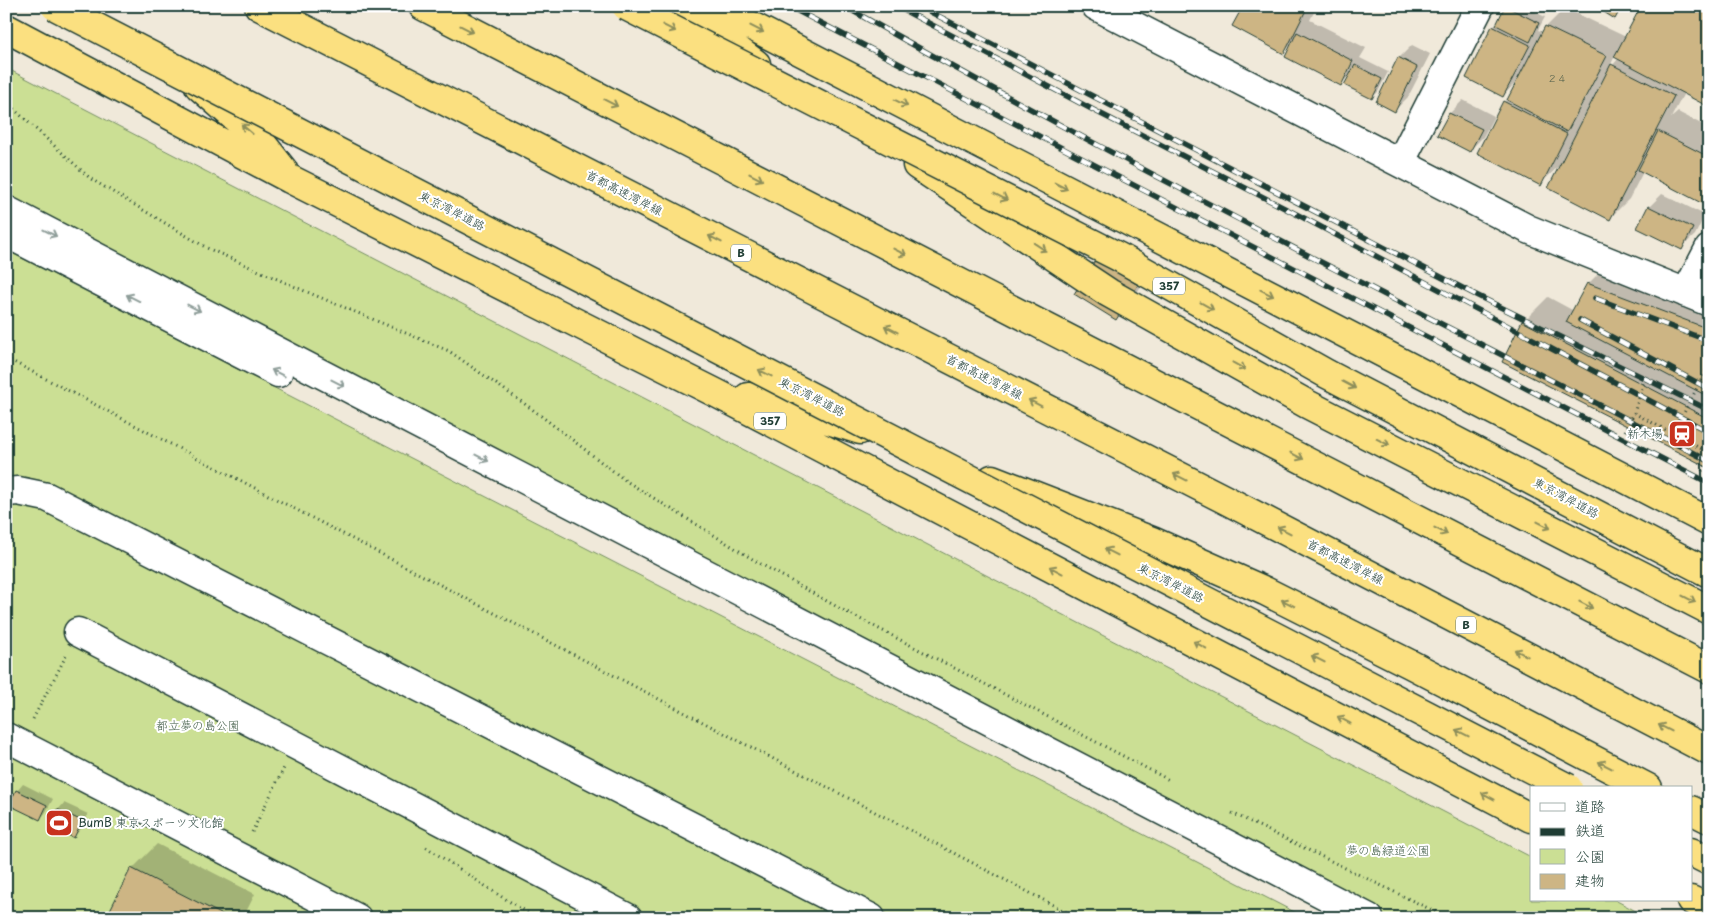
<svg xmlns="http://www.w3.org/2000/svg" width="1715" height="924" viewBox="0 0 1715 924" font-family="'Playpen Sans','Klee One',sans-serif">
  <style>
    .green { fill: #cbdf94; stroke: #758e64 }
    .shadow { fill: #0003; fill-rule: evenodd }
    .building { fill: #cdb584; stroke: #1f3d34 }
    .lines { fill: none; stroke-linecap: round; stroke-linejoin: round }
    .minor-casing { stroke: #1f3d34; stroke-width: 31 }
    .highway-casing { stroke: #1f3d34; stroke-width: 31 }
    .path { stroke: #1f3d34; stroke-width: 3; stroke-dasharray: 1 4; stroke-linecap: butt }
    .minor { stroke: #fff; stroke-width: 28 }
    .highway { stroke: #fbe080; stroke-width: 28 }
    .rail-casing { stroke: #1f3d34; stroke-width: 5.5 }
    .rail { stroke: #fff; stroke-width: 4; stroke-dasharray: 11; stroke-linecap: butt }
    .highway-bridge-casing { stroke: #1f3d34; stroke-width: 31; stroke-linecap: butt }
    .highway-bridge { stroke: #fbe080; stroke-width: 28 }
    .oneway { stroke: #8d8e5a }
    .oneway2 { stroke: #8f9e9a }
    .labels { text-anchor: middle; stroke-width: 4; stroke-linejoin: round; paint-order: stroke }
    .number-label { font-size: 10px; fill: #4a5b48 }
    .shield { fill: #fff; stroke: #627771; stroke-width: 1 }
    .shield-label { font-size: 11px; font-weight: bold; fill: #1f3d34 }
    .street-label { font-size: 12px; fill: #1f3d34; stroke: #fff }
    .poi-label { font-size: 12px; fill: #1f3d34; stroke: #fff; text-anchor: end }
    .park-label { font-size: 12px; fill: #415d47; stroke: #fff }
  </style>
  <rect width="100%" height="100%" fill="#f0e9da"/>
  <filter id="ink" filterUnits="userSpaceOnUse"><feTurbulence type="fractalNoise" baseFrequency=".02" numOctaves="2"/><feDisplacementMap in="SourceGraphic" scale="10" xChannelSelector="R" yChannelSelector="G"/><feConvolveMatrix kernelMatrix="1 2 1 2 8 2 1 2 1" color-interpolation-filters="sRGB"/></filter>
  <g filter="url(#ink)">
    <path class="green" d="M6,68L1531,857V900H1615L1649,918H1384L6,203Z
      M6,250L1306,918H6Z"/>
    <path class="shadow" d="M1244,6H1317L1310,20L1366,48L1360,58L1388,72L1378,92L1371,98L1351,74L1340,84L1292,43L1284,52Z
      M1507,6H1524L1545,17L1538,30L1543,32L1546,27L1565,8L1626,37L1709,6V99L1705,103L1684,93L1671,118L1678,112L1709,128V203L1643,172L1629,199L1610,218L1561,164L1540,184L1504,102L1511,95L1518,80L1503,96L1467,77L1493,26L1500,20ZM1615,56L1619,58L1611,67L1610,66Z
      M1596,6H1626L1615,17Z
      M1412,45L1430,54L1408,97L1395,110L1399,58Z
      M1463,100L1494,116L1483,137L1470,150L1450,113Z
      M1662,194L1705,215L1695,235L1681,248L1649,207Z
      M1097,260L1150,272L1129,305L1116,318Z
      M1608,264L1709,302V466L1523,322L1548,297L1574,311L1588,284Z
      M23,784L53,799L46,812L40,819L17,791Z
      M64,803L88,814L80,830L74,836L58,810Z
      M157,844L255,894L243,918H108L132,869Z"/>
    <path class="building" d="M1243,6H1308L1284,54L1232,26Z
      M1505,6L1539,23L1530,42L1496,25Z
      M1594,6H1622L1615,19Z
      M1641,6H1709V97L1705,105L1614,57Z
      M1492,26L1530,45L1503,97L1466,78Z
      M1545,26L1607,56L1567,132L1507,100Z
      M1297,32L1353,61L1341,86L1285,57Z
      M1398,57L1417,67L1395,112L1376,102Z
      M1611,64L1674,96L1610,220L1548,188Z
      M1355,65L1382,79L1372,99L1344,85Z
      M1503,101L1567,134L1541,186L1477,153Z
      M1449,113L1482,129L1470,152L1437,135Z
      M1658,131L1709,157V203L1707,206L1638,170Z
      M1648,206L1693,228L1682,250L1637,228Z
      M1096,259L1138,285L1116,320L1074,294Z
      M1587,283L1709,329V397L1566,322Z
      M1522,321L1709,419V468L1502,362Z
      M16,790L47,805L40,820L9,805Z
      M57,809L82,821L74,838L49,826Z
      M131,868L203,905L229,918H106Z"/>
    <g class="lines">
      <g class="minor-casing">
        <path id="minor" d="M1096,6L1528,229L1709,302
          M1400,163L1480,6
          M6,210L1369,918
          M6,233L278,373
          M1686,293L1709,249
          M6,492L18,491L47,497L871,918
          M78,632L628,918
          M6,737L357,918"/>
      </g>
      <g class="highway-casing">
        <path id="highway" d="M259,6L1224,499L1709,751
          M423,6L1709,669
          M679,6L756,64
          M713,6L1709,522
          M6,28L290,179L716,393L1531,818
          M199,86L256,136L283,170
          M917,165L1109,293L1307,404L1709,610
          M748,397L757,398L860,430
          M992,479L1152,541L1265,591L1410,664L1648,788
          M1691,810L1709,819
          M1691,852L1709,861
          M1691,900L1709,909"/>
      </g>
      <path class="path" d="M6,102L91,179L207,248L300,289L449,351L532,409L626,481L759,563L841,609L1171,781
        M6,358L1078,918
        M1634,413L1709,453
        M1625,431L1634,413L1644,382
        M1673,434L1709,365
        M1702,471L1709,457
        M33,719L66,656
        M1232,813L1442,915L1451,918
        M252,832L284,768
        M426,847L502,897L537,918"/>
      <use href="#minor" class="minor"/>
      <use href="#highway" class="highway"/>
      <g class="rail-casing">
        <path id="rail" d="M788,6L1709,483
          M844,6C1127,166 1419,312 1709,461
          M896,6L1101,114L1302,217L1709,432
          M919,6L1474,294L1709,410
          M1595,298L1709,341
          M1580,320L1709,389"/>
      </g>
      <use href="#rail" class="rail"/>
      <g class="highway-bridge-casing">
        <path id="highway-bridge" d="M55,6L1568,788
          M626,6L1119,257L1327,374L1709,573"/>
      </g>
      <use href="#highway-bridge" class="highway-bridge"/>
    </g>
    <defs><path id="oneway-shaft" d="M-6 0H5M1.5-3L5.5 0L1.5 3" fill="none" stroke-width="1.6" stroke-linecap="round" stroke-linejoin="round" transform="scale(1.25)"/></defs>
    <g class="oneway">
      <use href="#oneway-shaft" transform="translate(669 28) rotate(27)"/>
      <use href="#oneway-shaft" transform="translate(467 29) rotate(27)"/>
      <use href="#oneway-shaft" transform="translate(757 29) rotate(27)"/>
      <use href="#oneway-shaft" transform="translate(611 103) rotate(27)"/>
      <use href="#oneway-shaft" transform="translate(901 103) rotate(27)"/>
      <use href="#oneway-shaft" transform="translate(247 129) rotate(-139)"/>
      <use href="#oneway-shaft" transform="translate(756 177) rotate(27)"/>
      <use href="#oneway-shaft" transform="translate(1061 186) rotate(27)"/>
      <use href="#oneway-shaft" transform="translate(1001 197) rotate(27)"/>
      <use href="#oneway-shaft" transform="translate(715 239) rotate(-153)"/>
      <use href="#oneway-shaft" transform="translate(1040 247) rotate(34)"/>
      <use href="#oneway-shaft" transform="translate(900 252) rotate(27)"/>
      <use href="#oneway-shaft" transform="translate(1267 293) rotate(27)"/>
      <use href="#oneway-shaft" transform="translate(1207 306) rotate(29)"/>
      <use href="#oneway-shaft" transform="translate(891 329) rotate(-153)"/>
      <use href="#oneway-shaft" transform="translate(1239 366) rotate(29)"/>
      <use href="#oneway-shaft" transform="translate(765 373) rotate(-153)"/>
      <use href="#oneway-shaft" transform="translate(1349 385) rotate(28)"/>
      <use href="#oneway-shaft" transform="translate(1035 403) rotate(-153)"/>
      <use href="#oneway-shaft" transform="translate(1383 442) rotate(27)"/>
      <use href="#oneway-shaft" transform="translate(1297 456) rotate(27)"/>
      <use href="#oneway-shaft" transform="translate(1180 477) rotate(-153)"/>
      <use href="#oneway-shaft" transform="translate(1544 525) rotate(27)"/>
      <use href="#oneway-shaft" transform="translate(1284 530) rotate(-153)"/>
      <use href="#oneway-shaft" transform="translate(1441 531) rotate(27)"/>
      <use href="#oneway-shaft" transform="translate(1111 552) rotate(-153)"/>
      <use href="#oneway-shaft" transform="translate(1056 570) rotate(-152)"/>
      <use href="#oneway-shaft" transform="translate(1689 599) rotate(27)"/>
      <use href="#oneway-shaft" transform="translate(1288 603) rotate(-153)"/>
      <use href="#oneway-shaft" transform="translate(1586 605) rotate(27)"/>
      <use href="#oneway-shaft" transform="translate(1200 645) rotate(-152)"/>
      <use href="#oneway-shaft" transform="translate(1521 653) rotate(-153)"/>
      <use href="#oneway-shaft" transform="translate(1318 659) rotate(-153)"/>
      <use href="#oneway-shaft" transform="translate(1344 720) rotate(-152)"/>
      <use href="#oneway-shaft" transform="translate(1665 728) rotate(-153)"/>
      <use href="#oneway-shaft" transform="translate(1462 733) rotate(-153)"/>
      <use href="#oneway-shaft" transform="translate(1605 765) rotate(-153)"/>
      <use href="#oneway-shaft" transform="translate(1488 796) rotate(-152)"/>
    </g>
    <g class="oneway2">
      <use href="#oneway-shaft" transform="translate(50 233) rotate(27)"/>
      <use href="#oneway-shaft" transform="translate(133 298) rotate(-153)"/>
      <use href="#oneway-shaft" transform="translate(194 308) rotate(27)"/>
      <use href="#oneway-shaft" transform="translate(278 373) rotate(-153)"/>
      <use href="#oneway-shaft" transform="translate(338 383) rotate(27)"/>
      <use href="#oneway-shaft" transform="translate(482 458) rotate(27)"/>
    </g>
  </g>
  <defs>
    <g id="station-square" transform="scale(1.4375)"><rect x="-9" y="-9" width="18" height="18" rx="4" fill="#c8321e" stroke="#fff"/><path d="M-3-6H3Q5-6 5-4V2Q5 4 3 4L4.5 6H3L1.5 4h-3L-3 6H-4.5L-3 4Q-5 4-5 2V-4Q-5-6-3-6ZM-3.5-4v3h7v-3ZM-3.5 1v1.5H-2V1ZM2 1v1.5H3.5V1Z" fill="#fff"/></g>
    <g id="stadium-square" transform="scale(1.4375)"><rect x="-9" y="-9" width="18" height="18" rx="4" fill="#c8321e" stroke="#fff"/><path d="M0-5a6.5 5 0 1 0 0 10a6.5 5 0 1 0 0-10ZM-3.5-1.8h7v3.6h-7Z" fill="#fff"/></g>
  </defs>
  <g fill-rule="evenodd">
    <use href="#station-square" x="1682" y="434"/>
    <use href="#stadium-square" x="59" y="823"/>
  </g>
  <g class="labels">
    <g class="number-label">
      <text x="1557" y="82">２４</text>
    </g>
    <g class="shield">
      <rect x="731" y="244.5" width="20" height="17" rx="4"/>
      <rect x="1153" y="277.5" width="32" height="17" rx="4"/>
      <rect x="754" y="412.5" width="32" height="17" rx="4"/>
      <rect x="1456" y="616.5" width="20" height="17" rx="4"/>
    </g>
    <g class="shield-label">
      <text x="741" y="257">B</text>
      <text x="1169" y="290">357</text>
      <text x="770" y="425">357</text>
      <text x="1466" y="629">B</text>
    </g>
    <g class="street-label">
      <text transform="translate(624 193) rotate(27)" y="4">首都高速湾岸線</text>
      <text transform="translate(452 211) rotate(27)" y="4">東京湾岸道路</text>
      <text transform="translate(984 377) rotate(27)" y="4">首都高速湾岸線</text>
      <text transform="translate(812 397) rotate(27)" y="4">東京湾岸道路</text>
      <text transform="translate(1566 498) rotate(28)" y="4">東京湾岸道路</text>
      <text transform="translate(1345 562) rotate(27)" y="4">首都高速湾岸線</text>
      <text transform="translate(1171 583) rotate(27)" y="4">東京湾岸道路</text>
    </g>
    <g class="poi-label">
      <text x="1663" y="438">新木場</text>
      <text x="78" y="827" text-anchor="start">BumB 東京スポーツ文化館</text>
    </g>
    <g class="park-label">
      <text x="198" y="730">都立夢の島公園</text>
      <text x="1388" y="855">夢の島緑道公園</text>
    </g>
  </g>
  <rect width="1715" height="924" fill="none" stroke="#fff" stroke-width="25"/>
  <rect x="12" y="12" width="1690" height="899" fill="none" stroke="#1f3d34" stroke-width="2" filter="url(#ink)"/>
  <rect x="1530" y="786" width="162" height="115" fill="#ffffff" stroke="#a5b1ae"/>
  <rect x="1540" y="803" width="25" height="8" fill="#ffffff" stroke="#a5b1ae"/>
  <text x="1575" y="812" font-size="15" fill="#1f3d34">道路</text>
  <rect x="1540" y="828" width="25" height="8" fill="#1f3d34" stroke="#a5b1ae"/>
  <text x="1575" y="836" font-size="15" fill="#1f3d34">鉄道</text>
  <rect x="1540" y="849" width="25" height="15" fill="#cbdf94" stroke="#a5b1ae"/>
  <text x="1575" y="862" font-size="15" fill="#1f3d34">公園</text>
  <rect x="1540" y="874" width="25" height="15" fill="#cdb584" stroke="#a5b1ae"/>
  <text x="1575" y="886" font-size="15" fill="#1f3d34">建物</text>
</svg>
